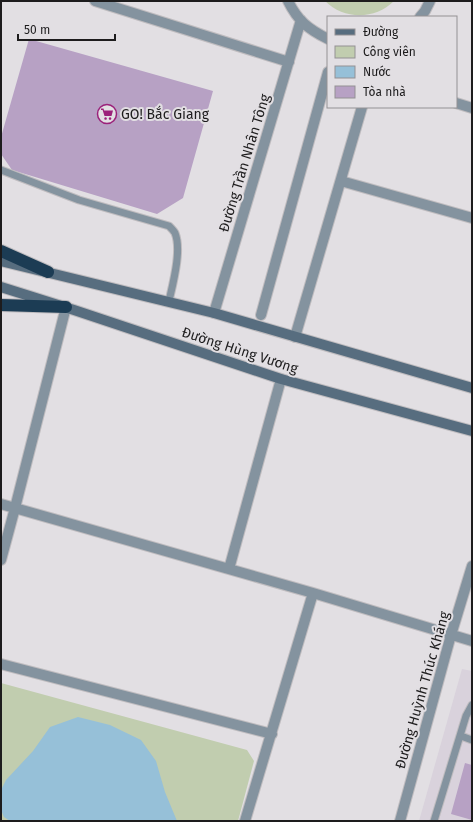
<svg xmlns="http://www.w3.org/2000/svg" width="473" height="822" viewBox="0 0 473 822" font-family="'Fira Sans',sans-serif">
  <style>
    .built { fill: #d9d2dc }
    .green { fill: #c1cdaf }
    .water { fill: #96c0d8 }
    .building { fill: #b7a1c4 }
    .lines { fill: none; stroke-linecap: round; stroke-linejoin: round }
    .lane-casing { stroke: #bfbcbf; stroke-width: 9 }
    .street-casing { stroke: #bfbcbf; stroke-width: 12 }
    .secondary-casing { stroke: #bfbcbf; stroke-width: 12 }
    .highway-casing { stroke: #bfbcbf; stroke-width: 14 }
    .lane { stroke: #84939f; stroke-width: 7 }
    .street { stroke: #84939f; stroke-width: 10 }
    .secondary { stroke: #576d7f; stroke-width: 10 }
    .highway { stroke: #1c3c54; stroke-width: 12 }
    .labels { text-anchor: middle; stroke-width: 4; stroke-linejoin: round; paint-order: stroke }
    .poi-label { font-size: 14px; fill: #1d1c1d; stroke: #e2dfe3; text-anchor: start }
    .street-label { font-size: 14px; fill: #1d1c1d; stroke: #e2dfe3 }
  </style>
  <rect width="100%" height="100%" fill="#e2dfe3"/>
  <path class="built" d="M462,669L472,671V821H419Z"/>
  <path class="green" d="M325,1H394C375,20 344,20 325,1Z
    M1,683L247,750L254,761L238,821H1Z"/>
  <path class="water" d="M78,717L110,725L141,740L156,761L165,792L177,821H10L4,817L1,810V790L6,780L33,751L50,727Z"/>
  <path class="building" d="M29,39L213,91L183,198L157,214L12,170L1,154V137Z
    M465,763L472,765V820L451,814Z"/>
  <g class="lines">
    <g class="lane-casing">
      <path id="lane" d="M1,170L79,200L169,226C171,228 174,231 175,233C182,250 173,283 169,301
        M461,736L472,740
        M434,821L466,716L472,705"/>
    </g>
    <g class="street-casing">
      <path id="street" d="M95,1L289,62
        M288,1C298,21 308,29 328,39
        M420,17L425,11L430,1
        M456,103L472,108
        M341,181L472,218
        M214,313L301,20
        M261,315L328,72
        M295,337L362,107
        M1,504L313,593L472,641
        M1,560L15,508L66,307
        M229,569L281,379
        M1,664L272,734
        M245,821L313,593
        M400,821L451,635L472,566"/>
    </g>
    <g class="secondary-casing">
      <path id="secondary" d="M1,261L214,313L472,388
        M1,287L74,310L281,379L472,431"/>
    </g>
    <g class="highway-casing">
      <path id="highway" d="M1,251L48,272
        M1,305L66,307"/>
    </g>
    <use href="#lane" class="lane"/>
    <use href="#street" class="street"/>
    <use href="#secondary" class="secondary"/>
    <use href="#highway" class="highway"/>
  </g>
  <defs>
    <g id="supermarket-ring" transform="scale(1)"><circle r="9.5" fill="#e2dfe3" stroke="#9b217a" stroke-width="1.5"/><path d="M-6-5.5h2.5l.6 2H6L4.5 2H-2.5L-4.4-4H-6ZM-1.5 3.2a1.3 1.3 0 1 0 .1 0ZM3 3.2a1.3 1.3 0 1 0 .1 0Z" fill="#9b217a"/></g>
  </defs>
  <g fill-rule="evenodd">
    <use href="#supermarket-ring" x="107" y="114"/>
  </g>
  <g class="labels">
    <g class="poi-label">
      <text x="121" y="119">GO! Bắc Giang</text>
    </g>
    <g class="street-label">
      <text transform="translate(244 163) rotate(-73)" y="5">Đường Trần Nhân Tông</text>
      <text transform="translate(240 350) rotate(18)" y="5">Đường Hùng Vương</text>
      <text transform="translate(422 690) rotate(-74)" y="5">Đường Huỳnh Thúc Kháng</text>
    </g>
  </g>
  <rect width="473" height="822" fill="none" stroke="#1d1c1d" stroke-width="4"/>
  <rect x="327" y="16" width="130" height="92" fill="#e2dfe3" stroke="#939194"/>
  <rect x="335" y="29" width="20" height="6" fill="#576d7f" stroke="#939194"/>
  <text x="363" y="36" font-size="12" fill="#1d1c1d">Đường</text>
  <rect x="335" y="46" width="20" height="12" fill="#c1cdaf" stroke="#939194"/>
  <text x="363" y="56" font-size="12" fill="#1d1c1d">Công viên</text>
  <rect x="335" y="66" width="20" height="12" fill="#96c0d8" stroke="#939194"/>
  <text x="363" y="76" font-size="12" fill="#1d1c1d">Nước</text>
  <rect x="335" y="86" width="20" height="12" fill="#b7a1c4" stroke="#939194"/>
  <text x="363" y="96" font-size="12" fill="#1d1c1d">Tòa nhà</text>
  <path d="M18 34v6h97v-6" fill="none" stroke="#1d1c1d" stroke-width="2"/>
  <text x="24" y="34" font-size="12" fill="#1d1c1d" stroke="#e2dfe3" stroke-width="3" paint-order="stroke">50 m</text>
</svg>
